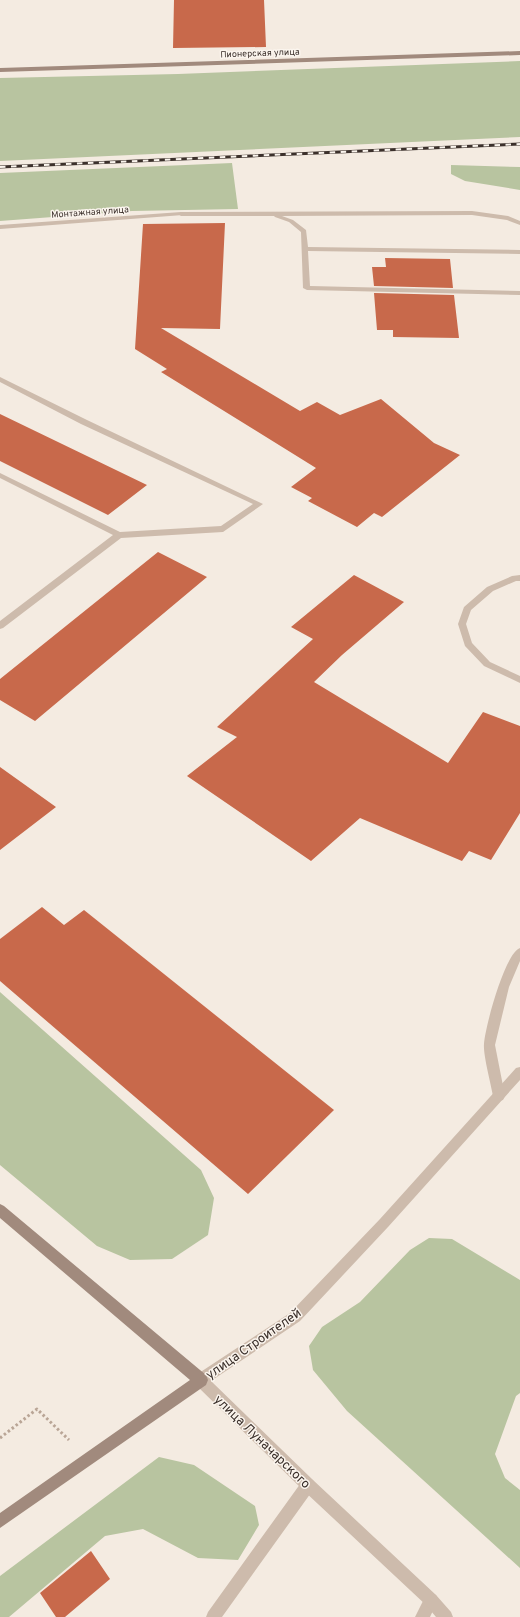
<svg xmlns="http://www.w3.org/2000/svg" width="520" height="1617" viewBox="0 0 520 1617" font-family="Overpass,sans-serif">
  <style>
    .green { fill: #b8c4a0 }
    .building { fill: #c8694b }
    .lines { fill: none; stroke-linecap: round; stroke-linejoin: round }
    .path { stroke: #b9a596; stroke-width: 3; stroke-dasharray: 2.5 2.5; stroke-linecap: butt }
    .lane { fill: #cdbbac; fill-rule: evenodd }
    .street { fill: #cdbbac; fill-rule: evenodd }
    .secondary { fill: #a18a7d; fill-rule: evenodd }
    .rail-casing { stroke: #3b302b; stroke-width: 3 }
    .rail { stroke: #fbf5ee; stroke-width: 2; stroke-dasharray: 5.5; stroke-linecap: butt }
    .labels { text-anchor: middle; stroke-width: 3; stroke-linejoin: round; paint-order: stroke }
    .far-street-label { font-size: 9px; fill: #3b302b; stroke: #fbf5ee }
    .near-street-label { font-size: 13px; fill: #3b302b; stroke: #fbf5ee }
  </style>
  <rect width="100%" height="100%" fill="#f4ebe1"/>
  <path class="green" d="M520,61V137L0,161V78L178,74Z
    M232,163L238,209L132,211L0,221V173Z
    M451,165L520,167V190L465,181L451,174Z
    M0,992L201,1170L214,1198L208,1235L172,1259L130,1260L97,1246L0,1165Z
    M429,1238L452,1239L520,1280V1393L516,1396L495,1454L505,1478L520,1490V1568L347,1411L313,1370L309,1346L322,1327L360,1302L410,1250Z
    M159,1457L194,1465L255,1506L259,1525L238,1560L198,1558L143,1529L105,1536L9,1617H0V1576Z"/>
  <path class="building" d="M174,0H264L266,47L173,48Z
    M225,223L220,329L161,328L300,411L317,402L340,415L381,399L434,443L460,455L382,517L374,513L357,527L308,501L312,498L291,487L316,468L161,372L167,369L135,349L143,224Z
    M385,258L450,259L453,288L374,286L372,267H386Z
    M374,293L454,295L459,338L393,337V330H377Z
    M0,414L147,485L108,515L0,461Z
    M158,552L207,577L35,721L0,700V679Z
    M354,575L404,602L342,655L314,682L448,763L483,712L520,726V813L491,860L469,851L462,861L360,818L311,861L187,776L237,737L217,727L313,639L291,627Z
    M0,767L56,807L0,850Z
    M42,907L64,925L84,910L334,1110L248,1194L0,981V939Z
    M91,1551L110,1579L65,1617H56L40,1593Z"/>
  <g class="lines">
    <path class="path" d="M0,1438L37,1409L69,1440"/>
    <path class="lane" d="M472,211L508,216L520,221V225L507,220L472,215L282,216L293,220L306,230L308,247L520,250V254L308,251L310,286L520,291V295L307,290L303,288L301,232L289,222L275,217L274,216H181L178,214L181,212Z
      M0,377L87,420L263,504L223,532L121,538L3,628L0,629V621L113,535L0,478V473L120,532L221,526L253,504L81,424L0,382Z
      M520,575V581H516L493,591L471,610L466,624L472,643L490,662L520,676V683L484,666L465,646L458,624L464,607L487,587L512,576Z
      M520,948V961L509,987L495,1045L505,1096L503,1100L499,1101L495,1100L493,1096C491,1084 483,1055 484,1044C485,1027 505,953 520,948Z
      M308,1478L313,1480L315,1485L313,1490L222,1617H206L208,1612L303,1480Z
      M431,1593L436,1595L438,1600L430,1617H415L426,1595Z"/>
    <path class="street" d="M181,212L184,214L183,215L0,229V225Z
      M520,1067V1080L388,1227L300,1321L211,1381L313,1480L436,1595L451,1612L453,1617H436L426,1605L303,1490L196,1385L194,1380L196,1375L290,1313L380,1219L516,1068Z"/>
    <path class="secondary" d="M520,51V55L0,72V68Z
      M0,1204L4,1206L206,1375L208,1380L206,1385L0,1528V1513L190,1380L0,1218Z"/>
    <g class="rail-casing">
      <path id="rail" d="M0,167L520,144"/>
    </g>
    <use href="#rail" class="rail"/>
  </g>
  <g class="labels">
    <g class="far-street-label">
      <text transform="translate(260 53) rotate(-2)" y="3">Пионерская улица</text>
      <text transform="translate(90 212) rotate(-4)" y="3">Монтажная улица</text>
    </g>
    <g class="near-street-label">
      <text transform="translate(253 1343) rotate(-35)" y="5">улица Строителей</text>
      <text transform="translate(263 1441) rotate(44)" y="5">улица Луначарского</text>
    </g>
  </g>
</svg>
